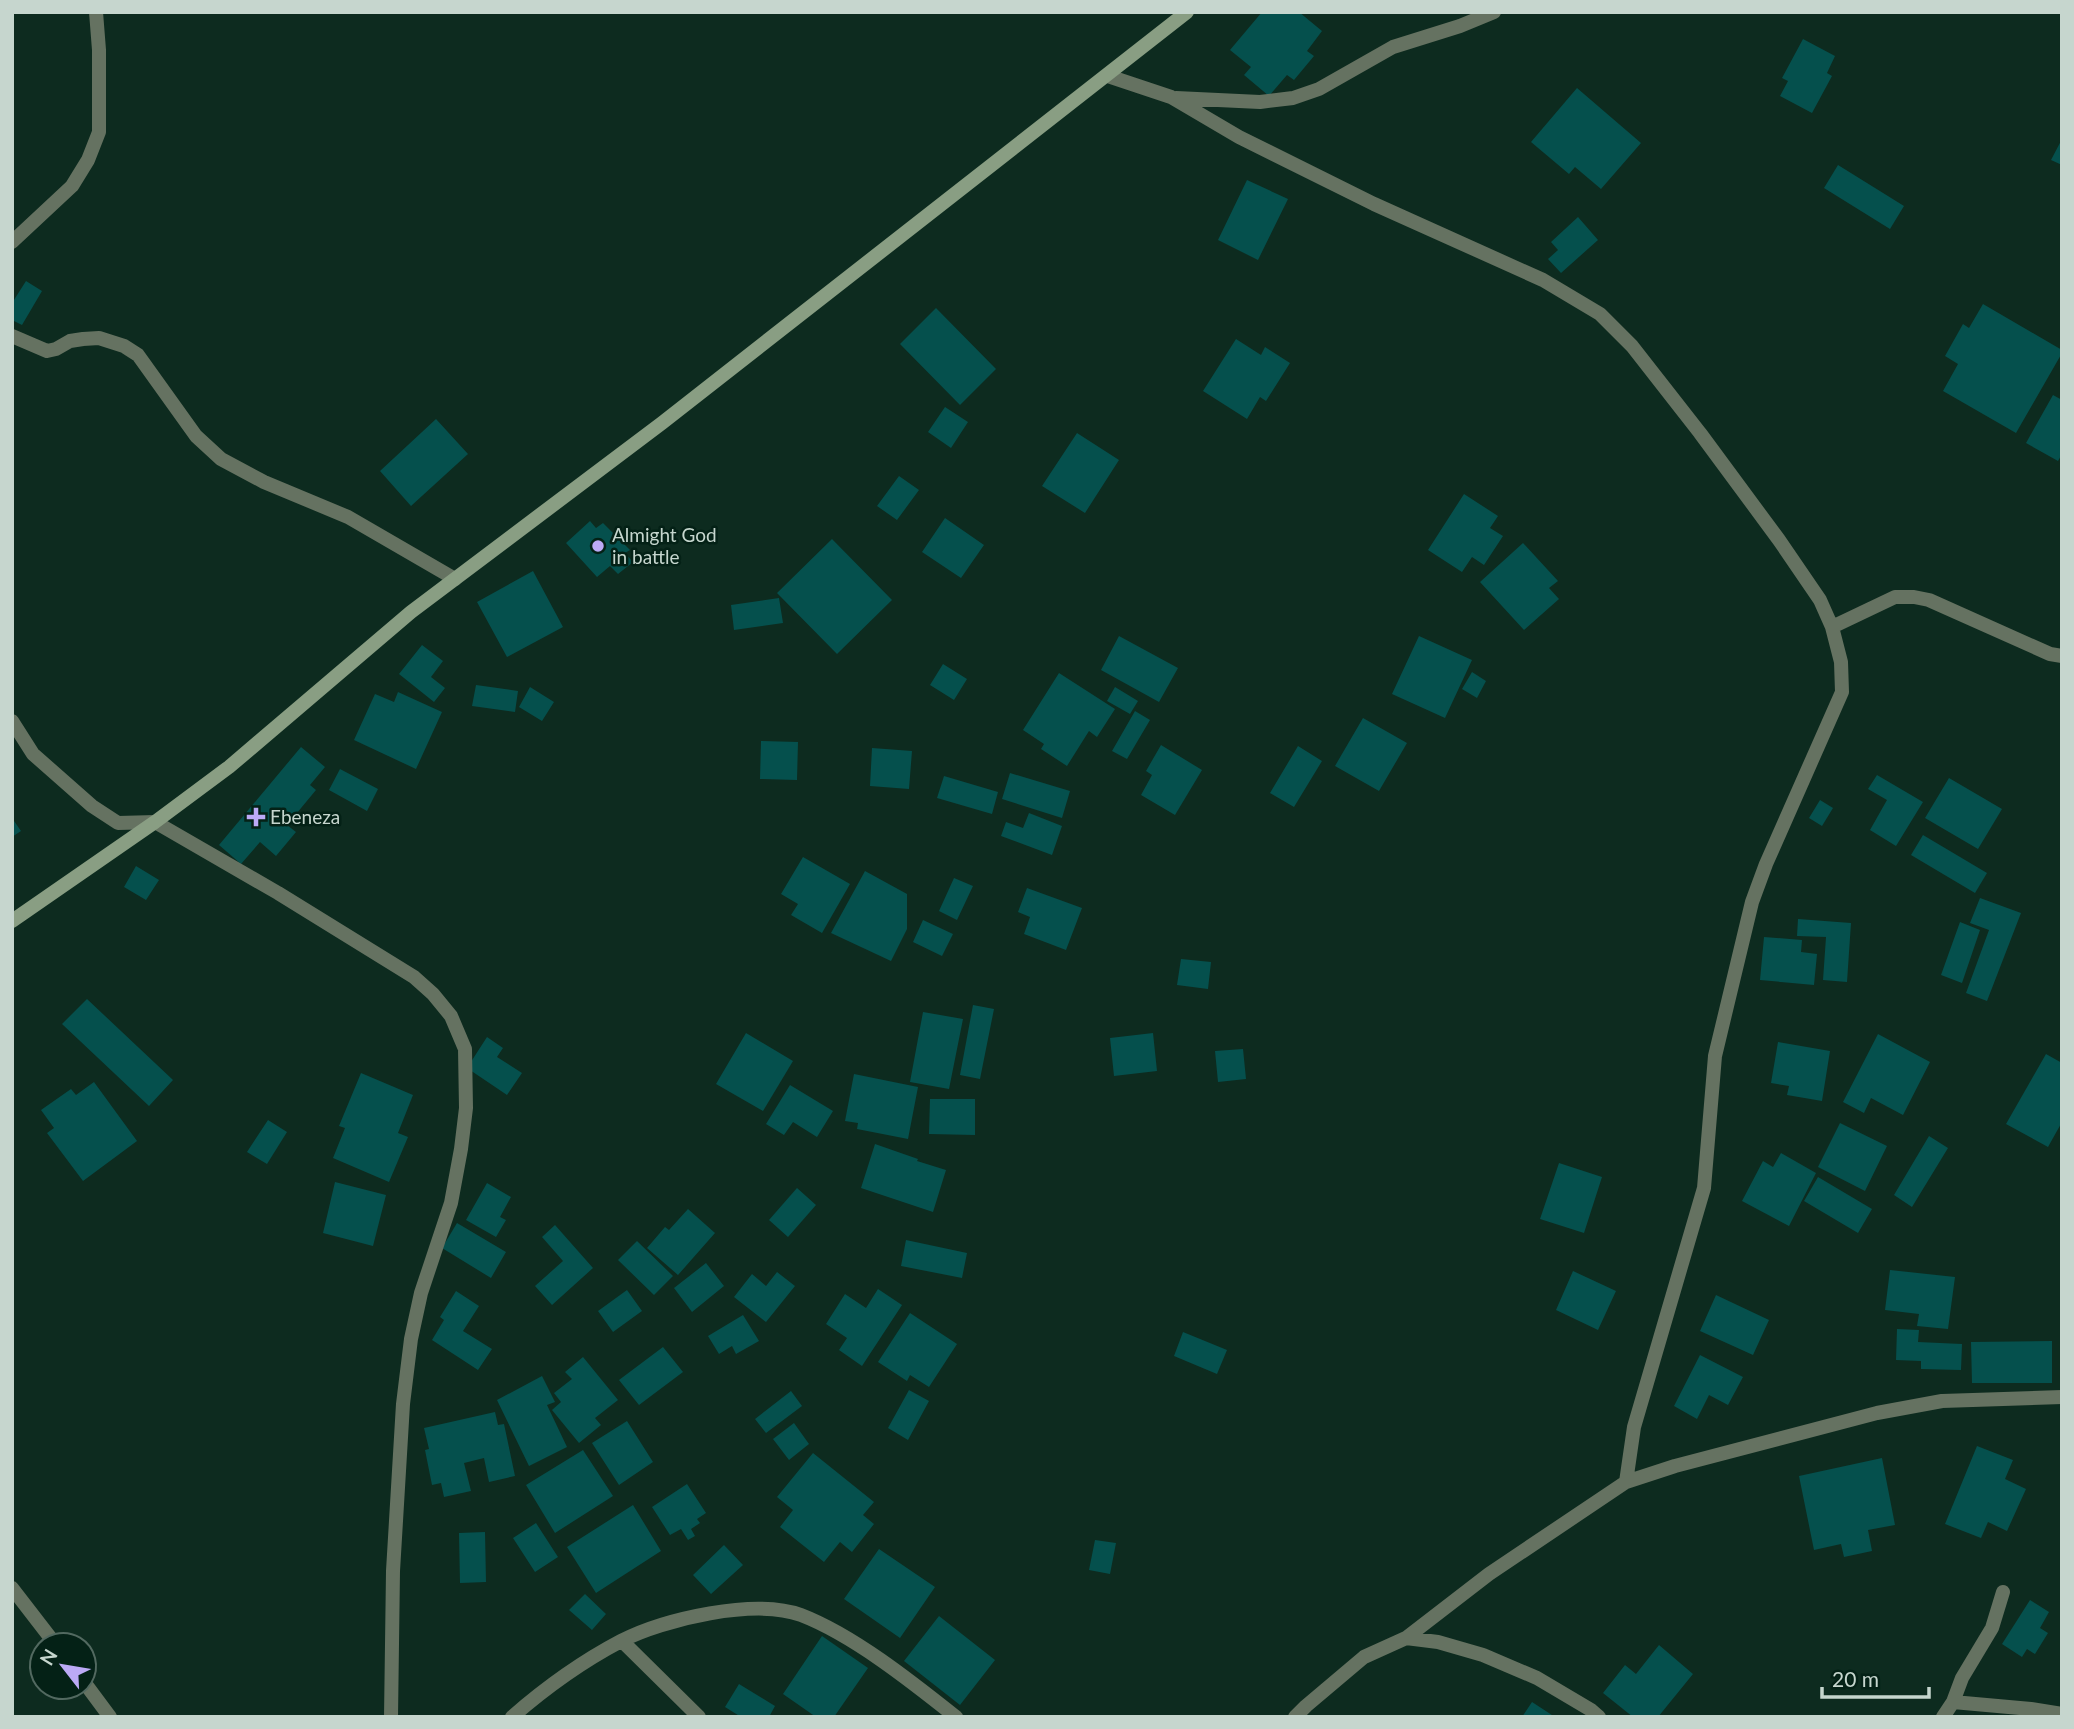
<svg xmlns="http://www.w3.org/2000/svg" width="2074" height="1729" viewBox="0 0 2074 1729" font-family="Lato,sans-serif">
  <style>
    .building { fill: #05504d }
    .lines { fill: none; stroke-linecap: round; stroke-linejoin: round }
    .street { stroke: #657261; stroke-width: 14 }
    .secondary { stroke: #899e83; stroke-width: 14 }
    .poi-dot { fill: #bcaaf6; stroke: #042116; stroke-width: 2.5 }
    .labels { text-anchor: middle; stroke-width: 5; stroke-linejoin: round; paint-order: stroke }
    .poi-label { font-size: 19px; fill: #c6d6ce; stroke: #042116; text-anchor: start }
  </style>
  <rect width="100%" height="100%" fill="#0d2b1f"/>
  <path class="building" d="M1262,12H1299L1322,31L1307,51L1314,56L1294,80L1287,75L1269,96L1244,75L1251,67L1230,50Z
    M1803,39L1835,56L1827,73L1832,76L1812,113L1780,96L1788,81L1782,78Z
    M1577,88L1641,143L1601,189L1575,167L1569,174L1531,142Z
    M2062,139V165L2051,160Z
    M1838,165L1904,206L1890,229L1824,188Z
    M1247,180L1288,199L1258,260L1218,240Z
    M1578,217L1598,240L1561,273L1548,259L1558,250L1551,242Z
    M26,281L42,291L22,325L12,320V303Z
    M1983,304L2062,350V353L2016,433L1943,391L1958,364L1945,356L1963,324L1969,328Z
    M936,308L996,369L960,405L900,344Z
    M1236,339L1261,355L1265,347L1290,363L1266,401L1260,397L1247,419L1203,391Z
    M2053,395L2062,400V454L2058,461L2026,443Z
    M945,407L968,422L951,448L928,432Z
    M436,419L468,454L411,506L380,471Z
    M1077,433L1119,460L1085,513L1042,486Z
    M899,476L919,490L897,520L877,506Z
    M1464,494L1498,516L1490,528L1503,536L1484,565L1472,557L1462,572L1428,550Z
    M945,518L984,545L961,578L922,552Z
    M590,521L596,528L603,523L630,550L625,553L633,562L618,574L610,566L597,577L566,543Z
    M832,539L892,600L837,654L777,593Z
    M1523,543L1558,581L1549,588L1559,599L1524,630L1480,582Z
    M533,571L563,627L507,657L477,602Z
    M779,598L783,623L734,630L731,605Z
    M1119,636L1178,668L1159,702L1101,670Z
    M1419,636L1472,660L1445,718L1392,694Z
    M422,645L443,661L431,677L445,688L434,702L399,674Z
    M943,664L967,679L954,700L930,685Z
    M1472,672L1486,681L1477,698L1462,689Z
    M1059,673L1115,709L1097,737L1089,731L1067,766L1041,749L1044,744L1023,730Z
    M476,685L518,691L515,712L472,706Z
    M530,687L554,702L542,721L519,707Z
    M1115,687L1138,701L1130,714L1107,701Z
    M398,692L442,712L416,769L354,740L375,694L394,702Z
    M1135,711L1150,720L1127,759L1112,751Z
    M1363,718L1407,743L1379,791L1335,766Z
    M761,741L798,742L797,780L760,779Z
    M1161,745L1202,770L1175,815L1141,795L1152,775L1146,771Z
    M1298,746L1322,761L1294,807L1270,793Z
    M301,747L325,767L310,785L316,790L287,825L296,832L276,856L260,842L241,864L219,845Z
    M872,748L912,751L909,789L870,786Z
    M340,769L378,789L367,811L329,790Z
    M1010,773L1070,791L1062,818L1002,799Z
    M1877,775L1923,802L1896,846L1870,830L1887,800L1868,789Z
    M944,776L998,792L992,814L937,798Z
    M1949,778L2002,809L1978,849L1925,818Z
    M1820,800L1833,808L1822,826L1809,818Z
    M1029,813L1062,826L1052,855L1001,836L1006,822L1023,828Z
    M12,818L21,831L12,837Z
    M1923,835L1987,873L1975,893L1911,855Z
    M803,857L850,884L822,933L791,915L798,904L781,894Z
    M136,866L159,880L146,900L124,887Z
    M865,871L907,894V929L891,961L831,933Z
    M954,878L973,886L957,920L939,911Z
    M1027,888L1082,908L1066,950L1024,934L1030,917L1018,912Z
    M1980,898L2021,913L1987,1001L1966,993L1989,930L1970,923Z
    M1798,919L1851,923L1847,982L1823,980L1826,937L1797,936Z
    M923,920L953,934L942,956L913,942Z
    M1960,922L1980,930L1962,983L1941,975Z
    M1764,937L1802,940L1801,952L1817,954L1814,985L1760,980Z
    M1181,959L1211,962L1208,989L1177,985Z
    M87,999L173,1080L149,1106L62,1024Z
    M973,1005L994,1009L980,1079L960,1075Z
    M923,1012L963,1019L949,1089L910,1082Z
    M746,1033L793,1061L763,1111L716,1084Z
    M1153,1033L1157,1071L1114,1076L1110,1038Z
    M1878,1034L1930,1062L1903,1115L1871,1098L1864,1113L1843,1102Z
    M487,1037L503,1048L497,1057L522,1073L507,1095L467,1068Z
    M1778,1042L1830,1051L1822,1101L1787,1095L1789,1086L1771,1083Z
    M1243,1049L1246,1079L1218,1082L1215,1051Z
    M2046,1054L2062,1063V1122L2048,1147L2006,1124Z
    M361,1073L413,1095L398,1133L408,1137L389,1182L333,1158L345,1128L339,1126Z
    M854,1074L918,1087L908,1139L857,1129L858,1123L845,1121Z
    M94,1082L137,1141L83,1181L47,1133L54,1128L41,1110L71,1089L76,1095Z
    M790,1085L833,1111L817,1137L793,1122L784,1135L766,1124Z
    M930,1099H975V1135L929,1134Z
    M268,1120L287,1132L267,1164L247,1152Z
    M1840,1123L1887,1146L1865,1191L1818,1167Z
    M1929,1136L1948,1148L1912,1207L1894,1195Z
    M875,1144L918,1159L917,1161L946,1170L933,1212L861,1188Z
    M1781,1153L1816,1173L1789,1226L1742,1201L1763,1161L1773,1167Z
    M1559,1163L1602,1177L1584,1233L1540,1219Z
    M1818,1177L1872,1209L1858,1233L1804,1201Z
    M335,1182L386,1195L373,1246L323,1233Z
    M487,1183L511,1197L500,1217L506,1220L496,1237L466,1220Z
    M797,1188L816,1205L788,1237L769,1220Z
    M688,1209L715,1233L678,1275L647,1248L665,1227L669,1230Z
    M457,1223L506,1252L491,1278L442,1248Z
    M555,1225L593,1268L552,1305L535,1286L563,1261L542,1237Z
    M906,1240L967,1253L962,1278L901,1266Z
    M637,1241L673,1276L654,1295L618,1260Z
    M706,1263L724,1286L692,1312L674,1288Z
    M1890,1270L1955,1277L1948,1329L1917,1326L1919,1314L1885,1310Z
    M1573,1271L1616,1291L1598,1330L1556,1310Z
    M777,1272L795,1286L766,1322L734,1297L752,1274L766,1286Z
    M878,1289L902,1305L862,1366L839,1350L847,1338L826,1324L845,1294L866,1308Z
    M627,1290L642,1311L613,1332L598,1311Z
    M456,1291L479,1306L463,1331L492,1349L478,1370L432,1340L444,1320L440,1317Z
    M1716,1295L1769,1320L1753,1355L1700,1331Z
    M910,1313L957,1344L929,1387L910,1375L907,1381L878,1362Z
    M743,1315L759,1341L736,1354L732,1346L719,1354L708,1336Z
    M1897,1329L1919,1330L1918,1342L1962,1344L1961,1370L1921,1369V1361L1896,1360Z
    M1183,1332L1227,1350L1217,1374L1174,1356Z
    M2052,1341V1383H1972L1971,1342Z
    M663,1347L683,1372L639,1405L619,1380Z
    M1700,1355L1743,1377L1728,1405L1709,1395L1697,1419L1674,1406Z
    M583,1357L618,1400L595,1418L601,1425L579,1443L552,1410L561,1402L554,1393L572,1379L565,1372Z
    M542,1376L555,1402L547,1405L567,1447L529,1466L497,1400Z
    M909,1390L929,1401L908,1440L888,1428Z
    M791,1391L802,1406L766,1433L755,1419Z
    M495,1412L498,1425L504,1424L515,1476L489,1482L484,1458L464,1463L471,1491L444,1497L441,1483L432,1485L425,1450L429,1449L424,1428Z
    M627,1421L653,1462L619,1485L592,1443Z
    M794,1423L809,1444L789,1460L773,1439Z
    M1977,1446L2013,1460L2005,1479L2026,1489L2007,1531L1988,1522L1981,1538L1945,1524Z
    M583,1450L613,1496L555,1533L526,1485Z
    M813,1453L874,1502L863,1515L874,1524L852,1552L840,1542L824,1562L780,1527L793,1510L777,1497Z
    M1882,1458L1895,1525L1868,1530L1872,1551L1844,1557L1841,1544L1814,1550L1799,1476Z
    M687,1484L706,1513L697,1519L700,1523L691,1529L695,1536L688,1540L681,1529L670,1535L652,1507Z
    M633,1505L661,1551L596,1593L567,1547Z
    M536,1523L558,1557L535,1572L513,1538Z
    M485,1532L486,1582L460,1583L459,1533Z
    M1095,1540L1116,1543L1110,1574L1089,1570Z
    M724,1545L743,1565L711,1594L693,1575Z
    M879,1549L935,1587L900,1638L844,1599Z
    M585,1594L606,1614L592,1630L569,1610Z
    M2030,1600L2049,1612L2040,1628L2048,1633L2035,1654L2027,1649L2022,1657L2002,1644Z
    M939,1616L995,1660L960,1705L904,1661Z
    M822,1636L868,1668L834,1717H816L783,1694Z
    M1659,1645L1693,1674L1658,1717H1633L1603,1693L1625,1665L1636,1674Z
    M739,1684L775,1706L769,1717H741L725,1707Z
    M1532,1702L1555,1717H1522Z"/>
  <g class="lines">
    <path class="street" d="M1108,76L1171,97L1239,137L1374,204L1543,280L1600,314L1632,346L1700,433L1779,540L1820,600L1832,627L1841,662L1842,692L1766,864L1752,902L1715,1056L1704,1188L1634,1427L1626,1482
      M1176,98L1260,102L1293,98L1319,89L1393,47L1460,26L1494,12
      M12,242L72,186L88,160L99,132V50L96,12
      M12,336L47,351L56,349L70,341L83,339L99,338L124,346L138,355L196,436L221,459L264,482L348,517L455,579
      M1832,627L1895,597H1914L1929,600L2050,654L2062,656
      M12,721L33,754L92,806L118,823L155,822L278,893L414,977L433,994L451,1016L465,1049L466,1108L461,1149L451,1203L421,1293L411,1339L403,1404L393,1571L391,1717
      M12,1588L56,1645
      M1406,1638L1489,1574L1626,1482L1675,1466L1877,1413L1942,1401L2062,1397
      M622,1641L699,1717
      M84,1682L110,1717
      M1953,1702L2031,1709L2062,1714
      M512,1717C544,1689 583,1661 621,1641C664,1619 755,1598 801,1615C853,1635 912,1682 956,1717
      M1295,1717L1306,1706L1364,1657L1406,1638L1438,1642L1483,1655L1537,1678L1591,1710L1599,1717
      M1943,1717L1953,1702L1962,1678L1992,1628L2003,1592"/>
    <path class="secondary" d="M12,921L155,822L229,767L411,612L662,423L1187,12"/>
  </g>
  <g class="poi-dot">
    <circle cx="598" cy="546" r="7"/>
    <path d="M252.5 806.5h7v7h7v7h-7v7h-7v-7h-7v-7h7z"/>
  </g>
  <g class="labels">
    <g class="poi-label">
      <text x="612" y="542">Almight God<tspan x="612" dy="22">in battle</tspan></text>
      <text x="270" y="824">Ebeneza</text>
    </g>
  </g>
  <rect width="2074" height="1729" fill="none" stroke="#c6d6ce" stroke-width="28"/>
  <g transform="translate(63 1666) rotate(301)"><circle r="33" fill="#042116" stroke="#526960" stroke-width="2"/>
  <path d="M0-5L12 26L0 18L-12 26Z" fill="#bcaaf6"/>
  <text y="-10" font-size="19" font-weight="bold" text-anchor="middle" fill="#c6d6ce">N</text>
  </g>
  <path d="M1822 1687v10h107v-10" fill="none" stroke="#c6d6ce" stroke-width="3.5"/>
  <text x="1832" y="1687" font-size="21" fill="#c6d6ce" stroke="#042116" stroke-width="5" paint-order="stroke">20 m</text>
</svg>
